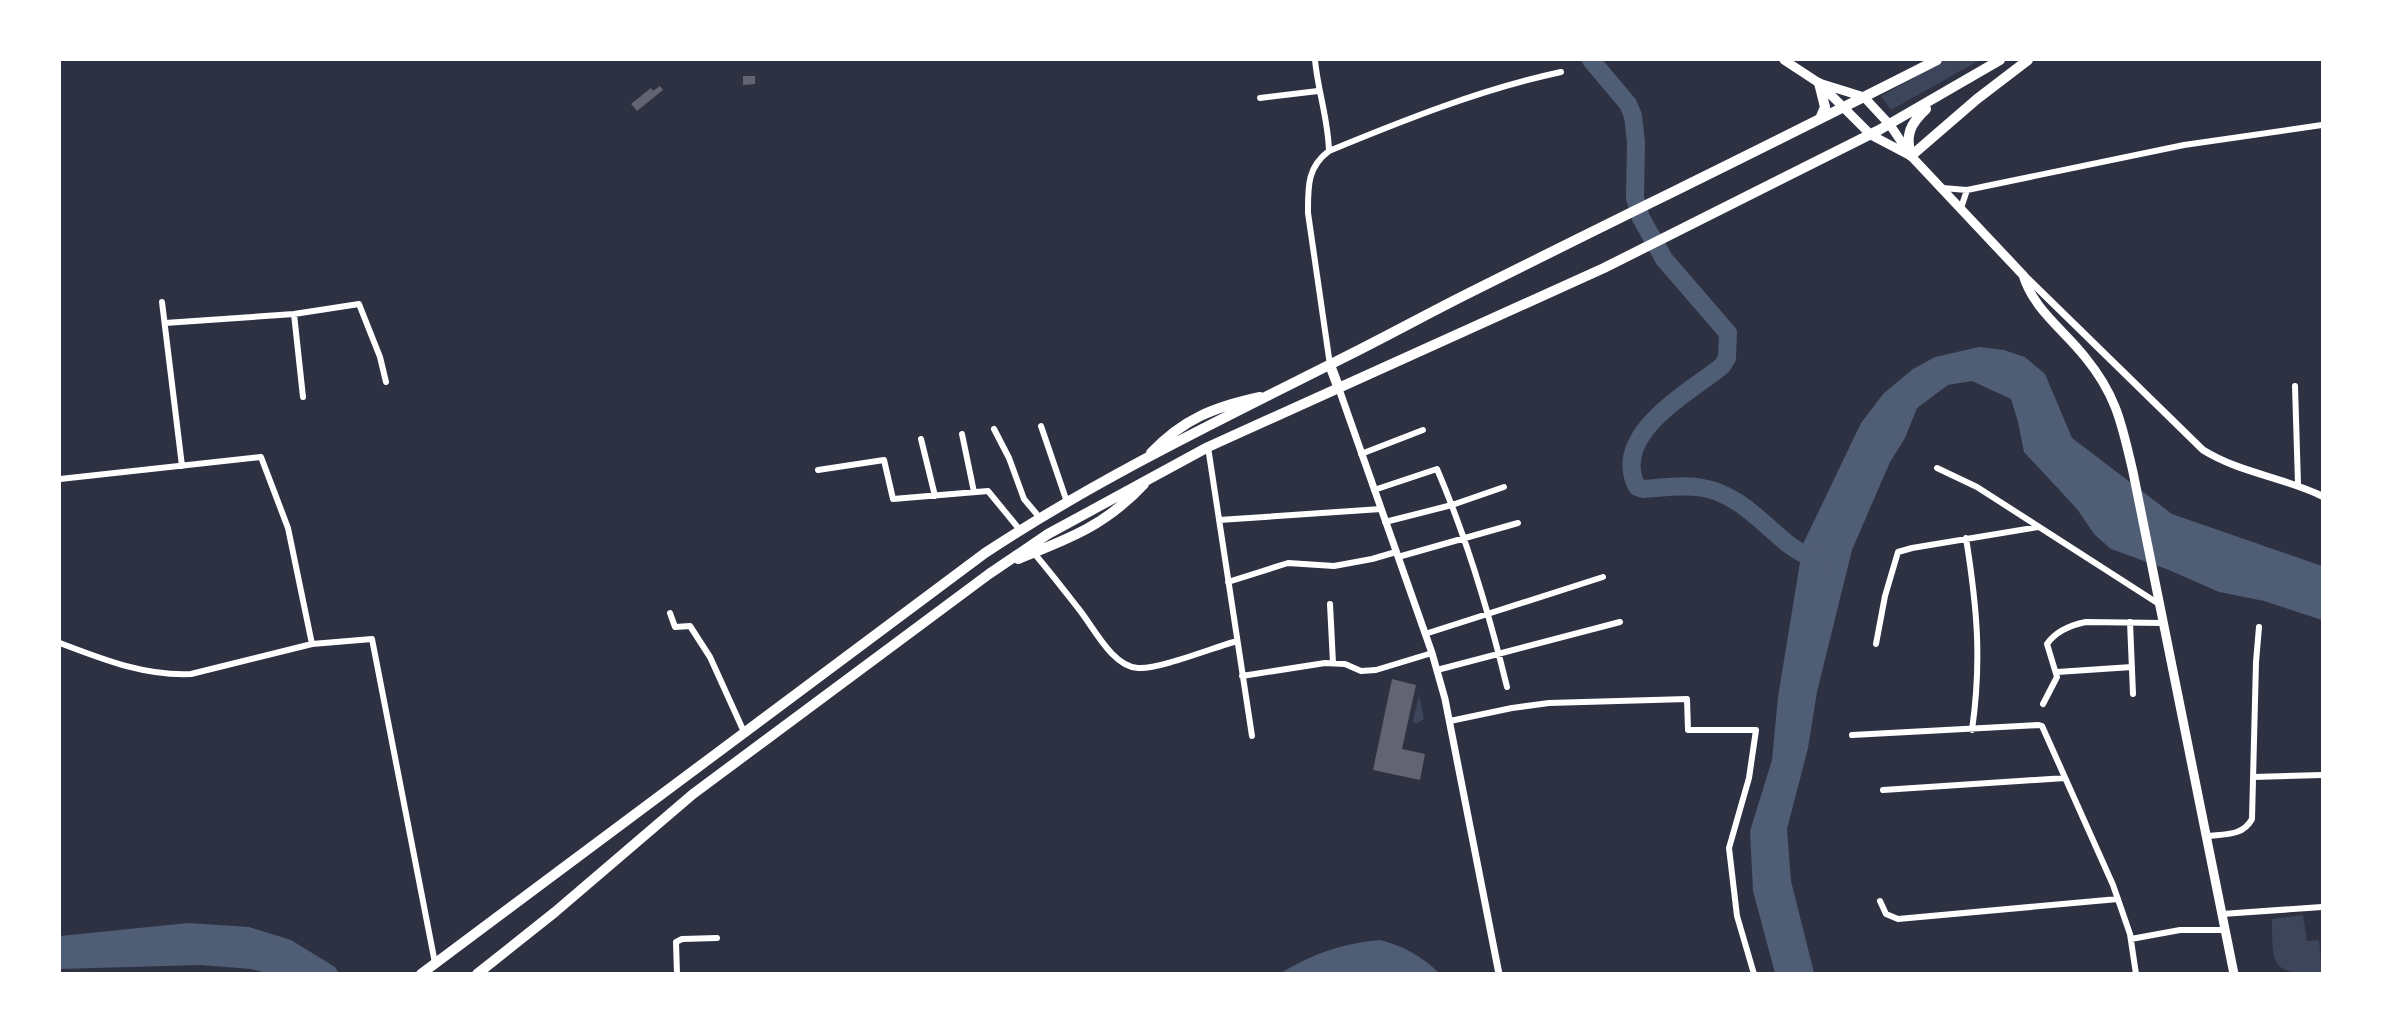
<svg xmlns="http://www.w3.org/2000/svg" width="2382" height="1033" viewBox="0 0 2382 1033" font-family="Raleway,sans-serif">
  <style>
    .green { fill: #3c4559 }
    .water { fill: #4f5d75 }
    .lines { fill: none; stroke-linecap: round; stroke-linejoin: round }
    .river { stroke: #4f5d75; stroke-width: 18 }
    .building { fill: #626471 }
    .minor { stroke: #fff; stroke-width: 6 }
    .tertiary { stroke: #fff; stroke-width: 7 }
    .secondary { stroke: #fff; stroke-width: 9 }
    .trunk { stroke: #fff; stroke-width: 10 }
  </style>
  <rect width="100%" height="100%" fill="#2d3142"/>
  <path class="green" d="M1945,60H1980L1891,110L1881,96Z
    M1419,694L1424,719L1416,724L1413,721Z
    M2303,915L2307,941L2319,940L2322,973C2272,974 2272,968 2272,919Z"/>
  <path class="water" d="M1979,347L2004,350L2025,357L2045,374L2072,438L2172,514L2322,566V620L2264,601L2219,592L2169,570L2111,549L2094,534L2077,509L2024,452L2018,422L2011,399L1972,381L1948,385L1917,408L1905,438L1890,462L1852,550L1817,692L1808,748L1787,829L1791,881L1814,973H1775L1753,891L1750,831L1772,760L1778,697L1803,544L1861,423L1884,393L1913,369L1935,357Z
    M188,923L249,927L291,940L335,967L339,973H267L251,969L200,965L60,969V936Z
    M1380,940C1403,946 1422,956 1439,973H1281C1312,954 1343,943 1380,940Z"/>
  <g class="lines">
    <path class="river" d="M1591,60L1628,104L1633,116L1636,143L1635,198L1641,218L1664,259L1728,333L1727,358L1722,366C1689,393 1610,434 1637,487L1643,489C1662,488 1683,484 1703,488C1738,494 1762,523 1788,544C1798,552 1810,557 1821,563"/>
  </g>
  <path class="building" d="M743,76H755V84L743,85Z
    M660,86L663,90L637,111L631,104L651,88L653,91Z
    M1392,679L1416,685L1402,749L1425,754L1420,780L1373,770Z"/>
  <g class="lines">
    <path class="minor" d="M1315,60C1318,92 1328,118 1329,151C1307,167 1308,187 1308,213L1330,365
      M1260,98L1318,91
      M1329,151C1404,120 1482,89 1561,72
      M1942,188L1967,190L2184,145L2322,125
      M1961,208L1967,190
      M162,302L182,466
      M294,314L303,397
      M165,323L294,314L359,304L380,357L386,382
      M2295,386L2298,484
      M1041,426L1067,502
      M994,429L1009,458L1024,499L1040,518
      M962,434L974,492
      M921,439L935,496
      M1208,447L1252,736
      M1361,454L1423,430
      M1937,468L1977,487L2159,604
      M818,470L884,460L893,499L988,491L1020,530
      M60,479L261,457L288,528L312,644L372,639L435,963
      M1374,490L1437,469C1467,539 1489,613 1507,687
      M1219,520L1381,509
      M1385,522L1452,505L1504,487
      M1966,538C1977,607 1982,660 1972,730
      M1034,553C1049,571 1064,590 1078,608C1093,626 1112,667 1138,668C1157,670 1215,647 1237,641
      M1398,557L1518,523
      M1228,582L1288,563L1334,566L1372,559L1396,552
      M1330,604L1333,663
      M670,613L675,627L690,626L710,657L744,732
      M2130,622L2133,694
      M1425,634L1603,577
      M60,643C102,659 144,676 191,674L312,644
      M1876,644L1885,596L1898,552L1912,548L2038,527
      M1437,670L1620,622
      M2057,672L2132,667
      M1242,676L1325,663L1345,664L1361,671L1376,670L1432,653
      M2043,704L2057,677L2047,644C2056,631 2071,625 2086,622L2163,623
      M1450,721L1512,708L1549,703L1687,699L1688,730H1756L1749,778L1729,848L1737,916L1754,974
      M1852,735L2039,725L2042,726L2113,885L2130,934L2136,974
      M2253,777L2322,775
      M1883,790L2065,778
      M2207,836C2225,834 2243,836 2252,819L2256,662L2259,627
      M1880,901L1886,914L1898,919L2118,899
      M2222,914L2322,907
      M2131,939L2180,930H2225
      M677,974L676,942L682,939L717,938"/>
    <path class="tertiary" d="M2024,275L2203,450C2240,473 2283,477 2322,496
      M1339,389L1432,653L1445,699L1499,974"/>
    <path class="secondary" d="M1784,60L1819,83L1871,135L1911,156L1890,125L1864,97L1819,83
      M1911,156L2023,275C2033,309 2064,330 2085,357C2117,396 2122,425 2133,472L2234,974"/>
    <path class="trunk" d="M1819,83L1825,107L1820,119
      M1926,109C1910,124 1905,135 1911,156L1977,99L2028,60
      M1330,365L1339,389
      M1151,453C1183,419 1214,407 1260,397
      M1018,559C1069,539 1106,525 1144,484
      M421,974L985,553C1100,477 1226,417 1349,355C1389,335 1429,313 1469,293C1625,215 1782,139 1937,60
      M477,974L555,912L693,794L989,574L1048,534L1208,447L1604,268L1879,130L2000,60"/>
  </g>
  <rect width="2382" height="1033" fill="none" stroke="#ffffff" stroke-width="122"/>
</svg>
